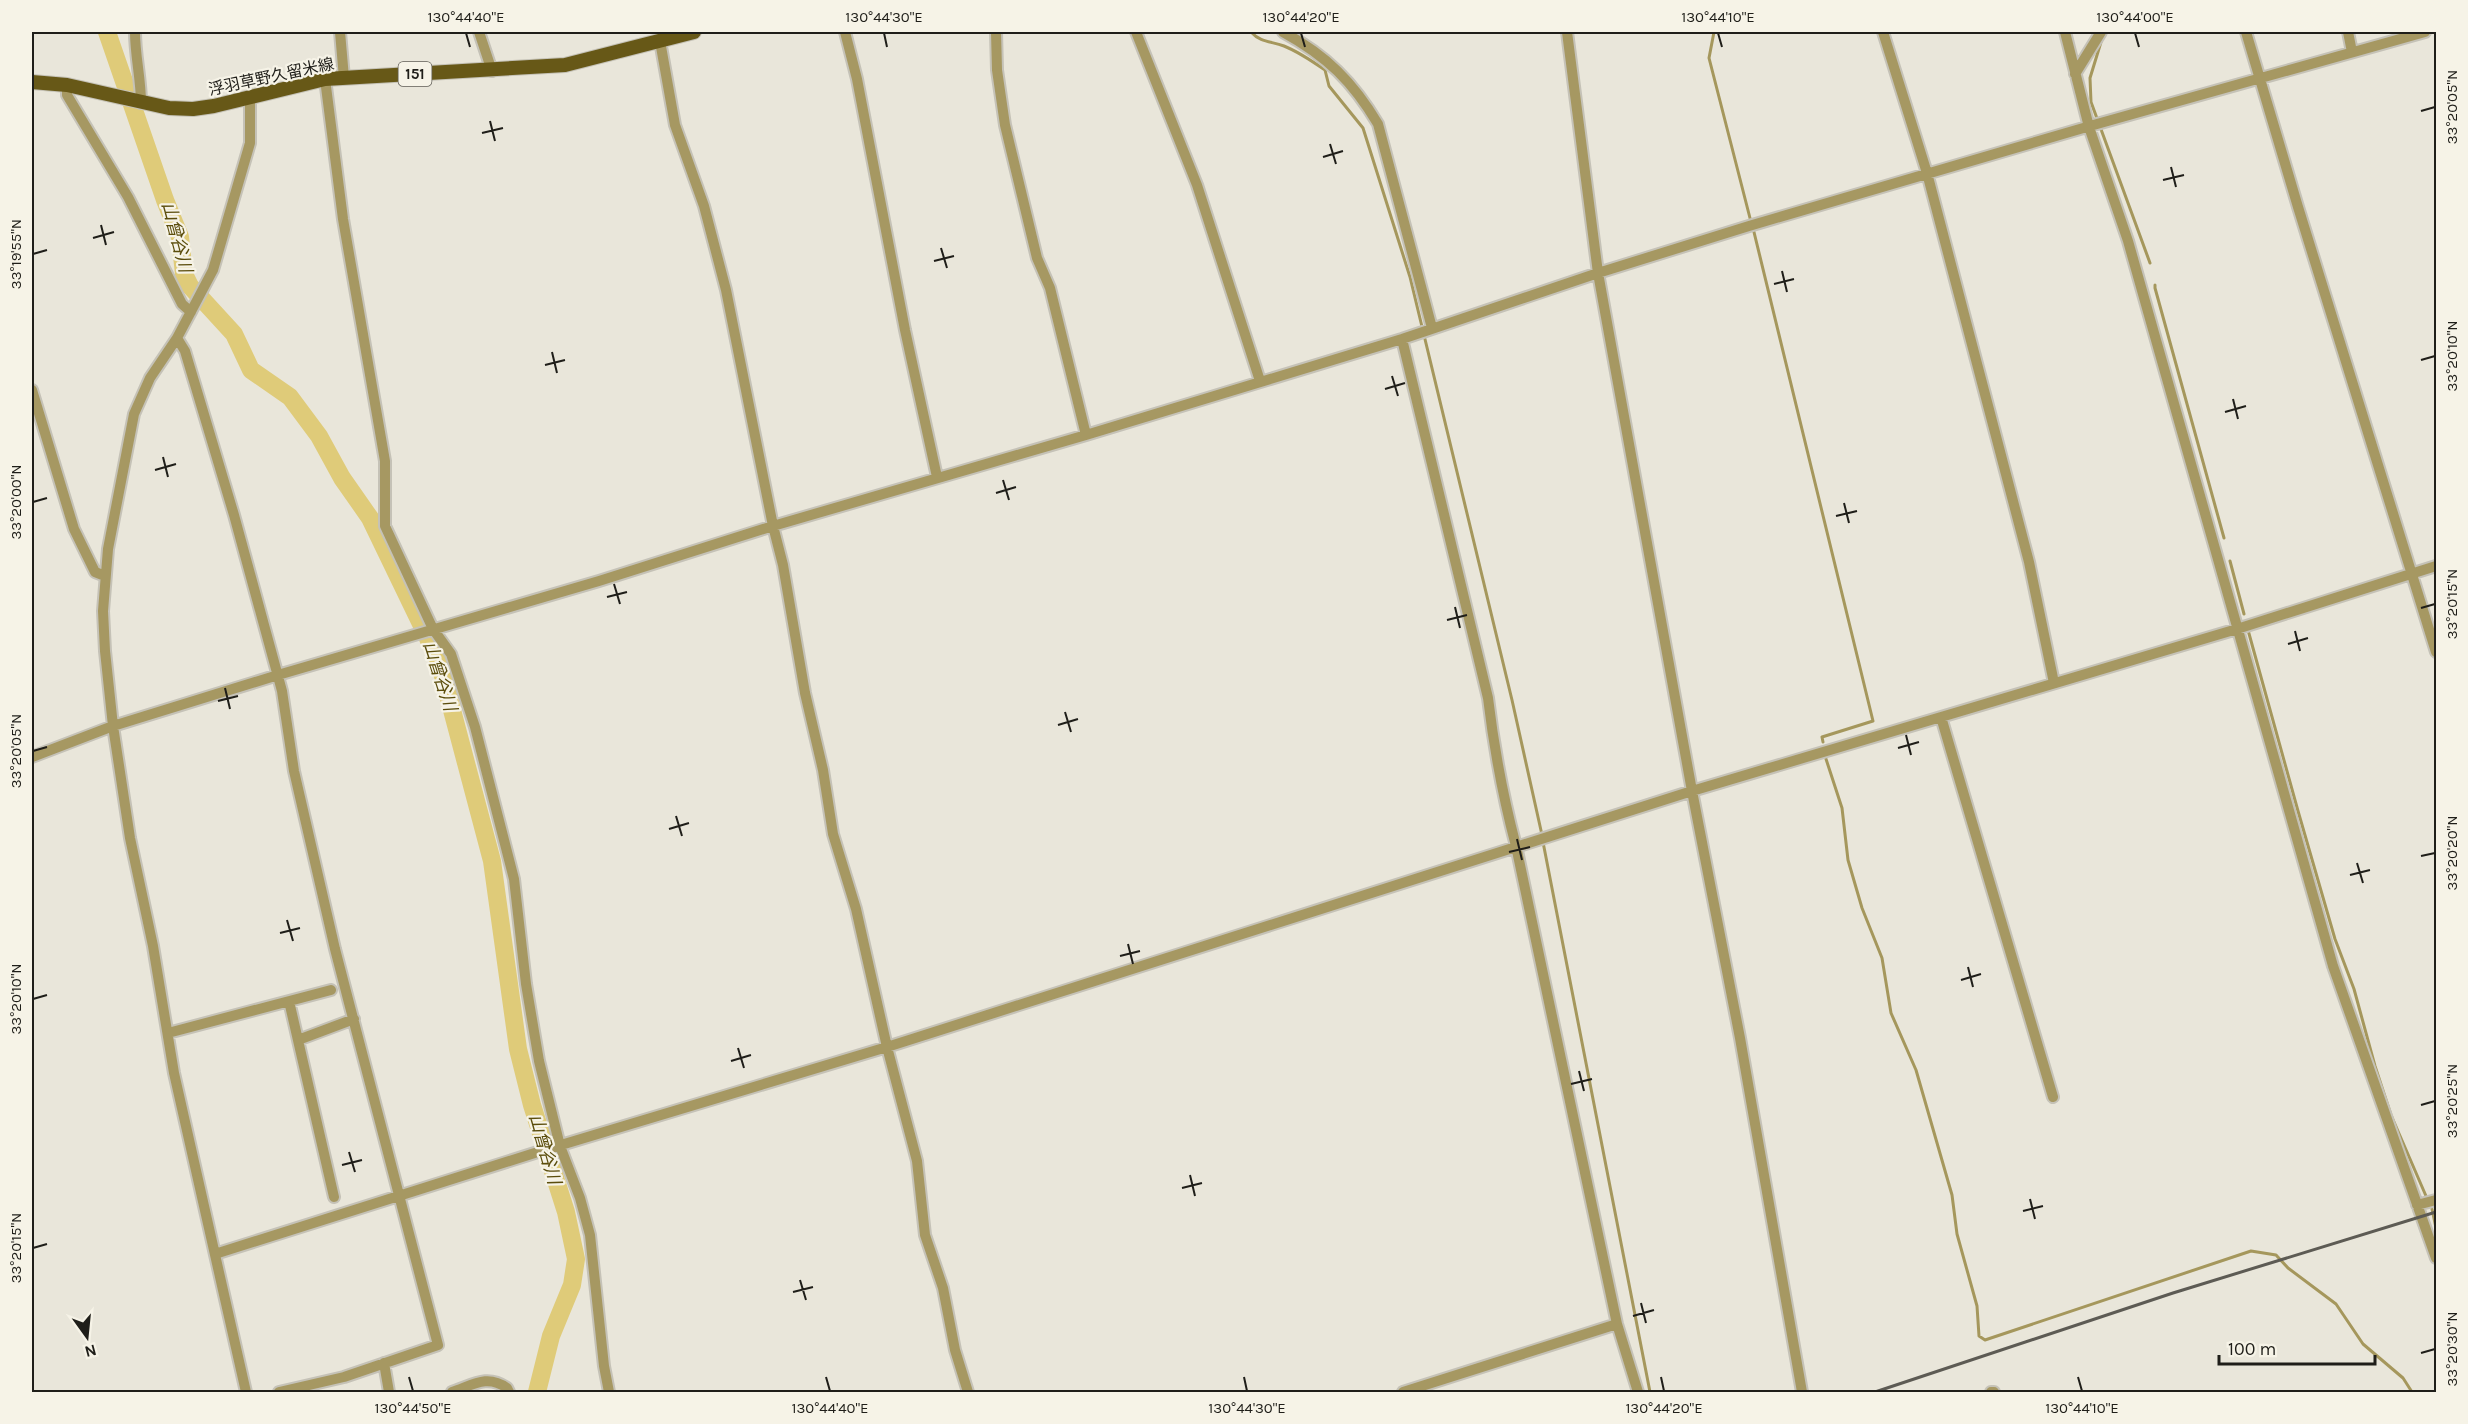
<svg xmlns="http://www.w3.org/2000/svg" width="2468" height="1424" viewBox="0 0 2468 1424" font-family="Karla,'Noto Sans JP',sans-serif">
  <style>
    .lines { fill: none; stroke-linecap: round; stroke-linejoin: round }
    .stream { stroke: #a5975c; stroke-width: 3 }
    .river { stroke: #dfcb79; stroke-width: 18 }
    .minor-casing { stroke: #c5c2b7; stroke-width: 14 }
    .major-casing { stroke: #c5c2b7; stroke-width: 16 }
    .minor { stroke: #a69862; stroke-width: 10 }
    .major { stroke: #675817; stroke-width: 14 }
    .rail { stroke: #5d5b54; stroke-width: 3 }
    .ticks { fill: none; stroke: #1f1e19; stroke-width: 2 }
    .labels { text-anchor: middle; stroke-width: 4.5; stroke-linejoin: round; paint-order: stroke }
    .shield { fill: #f6f3e7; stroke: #605e57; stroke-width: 1.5 }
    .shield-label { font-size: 15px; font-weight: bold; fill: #1f1e19 }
    .street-label { font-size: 16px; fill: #1f1e19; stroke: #f6f3e7 }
    .water-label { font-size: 18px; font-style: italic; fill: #5b4d0c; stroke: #f6f3e7 }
    .neatline { fill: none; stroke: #1f1e19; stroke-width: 2 }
    .ticks-label { font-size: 15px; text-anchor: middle; fill: #1f1e19 }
  </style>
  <rect width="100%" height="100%" fill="#e9e6da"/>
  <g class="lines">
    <path class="stream" d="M1251,32C1261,43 1271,41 1284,46C1299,52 1312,61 1325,70L1329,86L1363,128L1410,277L1512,700L1542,835
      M1714,32L1709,58L1751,222
      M2101,42L2090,78L2091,102L2150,263
      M1753,228L1873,721L1822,737L1823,742
      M2155,285V288L2224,538
      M2230,561L2244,614
      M2248,630L2298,811L2335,939L2354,989L2375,1066L2391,1115L2426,1196
      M1826,759L1842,808L1848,860L1862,908L1882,958L1891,1013L1916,1070L1952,1195L1957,1234L1977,1306L1979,1336L1985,1340L2251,1251L2276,1255L2288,1268L2336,1304L2363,1344L2403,1378L2412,1392
      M1543,842L1650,1392
      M2432,1209L2436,1228"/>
    <path class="river" d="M107,32L165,200L180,237L184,274L190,286L234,334L251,370L290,397L319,436L342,478L370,518L439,661L492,861L518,1049L532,1105L566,1212L576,1259L572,1285L551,1336L537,1392"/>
    <g class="minor-casing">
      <path id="minor" d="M135,32C135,56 141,79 141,103
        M340,32L344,78
        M479,32L492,71
        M845,32L857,79L905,330L937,477
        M996,32L997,70L1005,125L1037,258L1050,288L1086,435
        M1136,32L1197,185L1260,381
        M1283,32C1327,56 1353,82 1378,124L1432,328
        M1567,32L1598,273L1692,791L1740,1038L1802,1392
        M1883,32L1927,173L2029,562L2054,683
        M2065,32L2089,127L2128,241L2333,966L2436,1258
        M2246,32L2298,207L2436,652
        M2348,32L2352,52
        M660,41L675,125L704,206L726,290L773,526L783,565L805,693L823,770L833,834L856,909L887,1047L917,1161L925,1235L943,1288L955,1350L968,1392
        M2075,74L2101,32
        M325,79L343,219L385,461V526L433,629L451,654L475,727L514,879L526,984L539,1061L560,1146L580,1198L590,1235L604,1366L609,1392
        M67,85V95L128,197L182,304L191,312
        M177,338L185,351L234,515L282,691L294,771L335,949L438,1345L344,1377L279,1392
        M1402,339L1488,698C1494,748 1503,797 1516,846L1617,1324L1638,1392
        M32,390L74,529L95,572L105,576
        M1941,717L2053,1097
        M32,757L113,726L278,675L599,581L773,526L1086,435L1402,339L1598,273L1749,226L2097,124L2425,32
        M289,1001L334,1197
        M168,1033L331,990
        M298,1040L354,1019
        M2417,1205L2436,1200
        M215,1254L541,1151L887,1047L1692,791L2237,629L2436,566
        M384,1363L389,1392
        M246,1392L174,1073L153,946L130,838L113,726L105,651L103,611L108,549L134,414L150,378L177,338L213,270L250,143V97
        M452,1392C473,1385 487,1374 507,1388L509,1392
        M1403,1392L1617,1324
        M1991,1392H1994"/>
    </g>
    <g class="major-casing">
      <path id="major" d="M32,82L67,85L169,108L193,109L214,106L325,79L565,65L694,32"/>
    </g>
    <use href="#minor" class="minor"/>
    <use href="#major" class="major"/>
    <path class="rail" d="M1875,1392L2173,1293L2436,1212"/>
  </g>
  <path class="ticks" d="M466,33L470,47M884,33L887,47M1301,33L1305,47M1718,33L1722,47M2135,33L2139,47M2421,111L2435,107M490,121L495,141M482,133L503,128M1330,144L1336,164M1323,157L1343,151M2171,167L2176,187M2163,180L2184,175M101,225L106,245M93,238L114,232M941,248L947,268M33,254L47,250M934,261L954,256M1782,271L1787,292M1774,284L1794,279M552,352L557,373M2421,360L2435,356M545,365L565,360M1392,376L1398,396M1385,389L1405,383M2233,399L2238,419M2225,412L2246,406M163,457L168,477M155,470L176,464M1003,480L1009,500M996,493L1016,487M33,502L47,498M1844,503L1849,523M1836,516L1857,511M614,584L620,604M607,597L627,592M1455,607L1460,628M2421,608L2435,604M1447,620L1467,615M2295,631L2300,651M2288,644L2308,638M225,688L230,709M218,701L238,696M1065,712L1071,732M1058,725L1078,719M1906,735L1911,755M1898,748L1919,742M33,751L47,747M676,816L682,836M669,829L689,823M1517,839L1522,860M1509,852L1530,847M2421,856L2435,853M2357,863L2363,883M2350,875L2370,870M287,920L293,941M280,933L300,928M1128,944L1133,964M1120,956L1140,951M1968,967L1973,987M1961,980L1981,974M33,999L47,995M738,1048L744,1068M731,1061L751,1055M1579,1071L1584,1091M1571,1084L1592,1079M2421,1105L2435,1101M349,1152L355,1172M342,1165L362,1160M1190,1175L1195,1196M1182,1188L1202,1183M2030,1199L2035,1219M2023,1211L2043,1206M33,1248L47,1244M800,1280L806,1300M793,1292L813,1287M1641,1303L1646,1323M1633,1316L1654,1310M2421,1353L2435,1349M409,1377L413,1391M826,1377L830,1391M1244,1377L1247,1391M1661,1377L1664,1391M2078,1377L2082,1391"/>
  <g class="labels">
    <rect class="shield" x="398.5" y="62" width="33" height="24" rx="4.5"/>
    <g class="shield-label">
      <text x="415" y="79">151</text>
    </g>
    <g class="street-label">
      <text transform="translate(271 76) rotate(-12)" y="6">浮羽草野久留米線</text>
    </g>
    <g class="water-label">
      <text transform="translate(177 237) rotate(75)" y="6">山曾谷川</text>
      <text transform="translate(440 676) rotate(72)" y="6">山曾谷川</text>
      <text transform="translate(545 1149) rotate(74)" y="6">山曾谷川</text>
    </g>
  </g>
  <rect width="2468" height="1424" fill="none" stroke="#f6f3e7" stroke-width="66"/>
  <g transform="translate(87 1337) rotate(165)" stroke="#f6f3e7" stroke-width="4.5" paint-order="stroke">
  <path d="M0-4.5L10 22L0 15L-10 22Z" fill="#1f1e19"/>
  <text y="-9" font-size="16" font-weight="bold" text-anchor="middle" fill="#1f1e19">N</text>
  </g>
  <path d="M2219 1355v9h156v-9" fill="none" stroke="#1f1e19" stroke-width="3"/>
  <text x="2228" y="1355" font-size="18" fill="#1f1e19" stroke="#f6f3e7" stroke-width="4.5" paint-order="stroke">100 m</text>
  <rect x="33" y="33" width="2402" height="1358" class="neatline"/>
  <g class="ticks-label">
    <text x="466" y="22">130°44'40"E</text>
    <text x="884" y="22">130°44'30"E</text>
    <text x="1301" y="22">130°44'20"E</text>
    <text x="1718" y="22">130°44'10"E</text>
    <text x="2135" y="22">130°44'00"E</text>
    <text transform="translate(2452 107) rotate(-90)" y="5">33°20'05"N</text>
    <text transform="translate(16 254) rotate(-90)" y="5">33°19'55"N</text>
    <text transform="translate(2452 356) rotate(-90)" y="5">33°20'10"N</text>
    <text transform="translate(16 502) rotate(-90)" y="5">33°20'00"N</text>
    <text transform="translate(2452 604) rotate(-90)" y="5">33°20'15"N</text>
    <text transform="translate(16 751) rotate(-90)" y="5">33°20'05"N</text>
    <text transform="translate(2452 853) rotate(-90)" y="5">33°20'20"N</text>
    <text transform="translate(16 999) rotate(-90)" y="5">33°20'10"N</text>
    <text transform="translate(2452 1101) rotate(-90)" y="5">33°20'25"N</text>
    <text transform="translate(16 1248) rotate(-90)" y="5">33°20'15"N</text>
    <text transform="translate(2452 1349) rotate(-90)" y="5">33°20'30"N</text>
    <text x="413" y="1413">130°44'50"E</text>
    <text x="830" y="1413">130°44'40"E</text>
    <text x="1247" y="1413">130°44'30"E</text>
    <text x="1664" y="1413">130°44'20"E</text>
    <text x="2082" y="1413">130°44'10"E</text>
  </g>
</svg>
